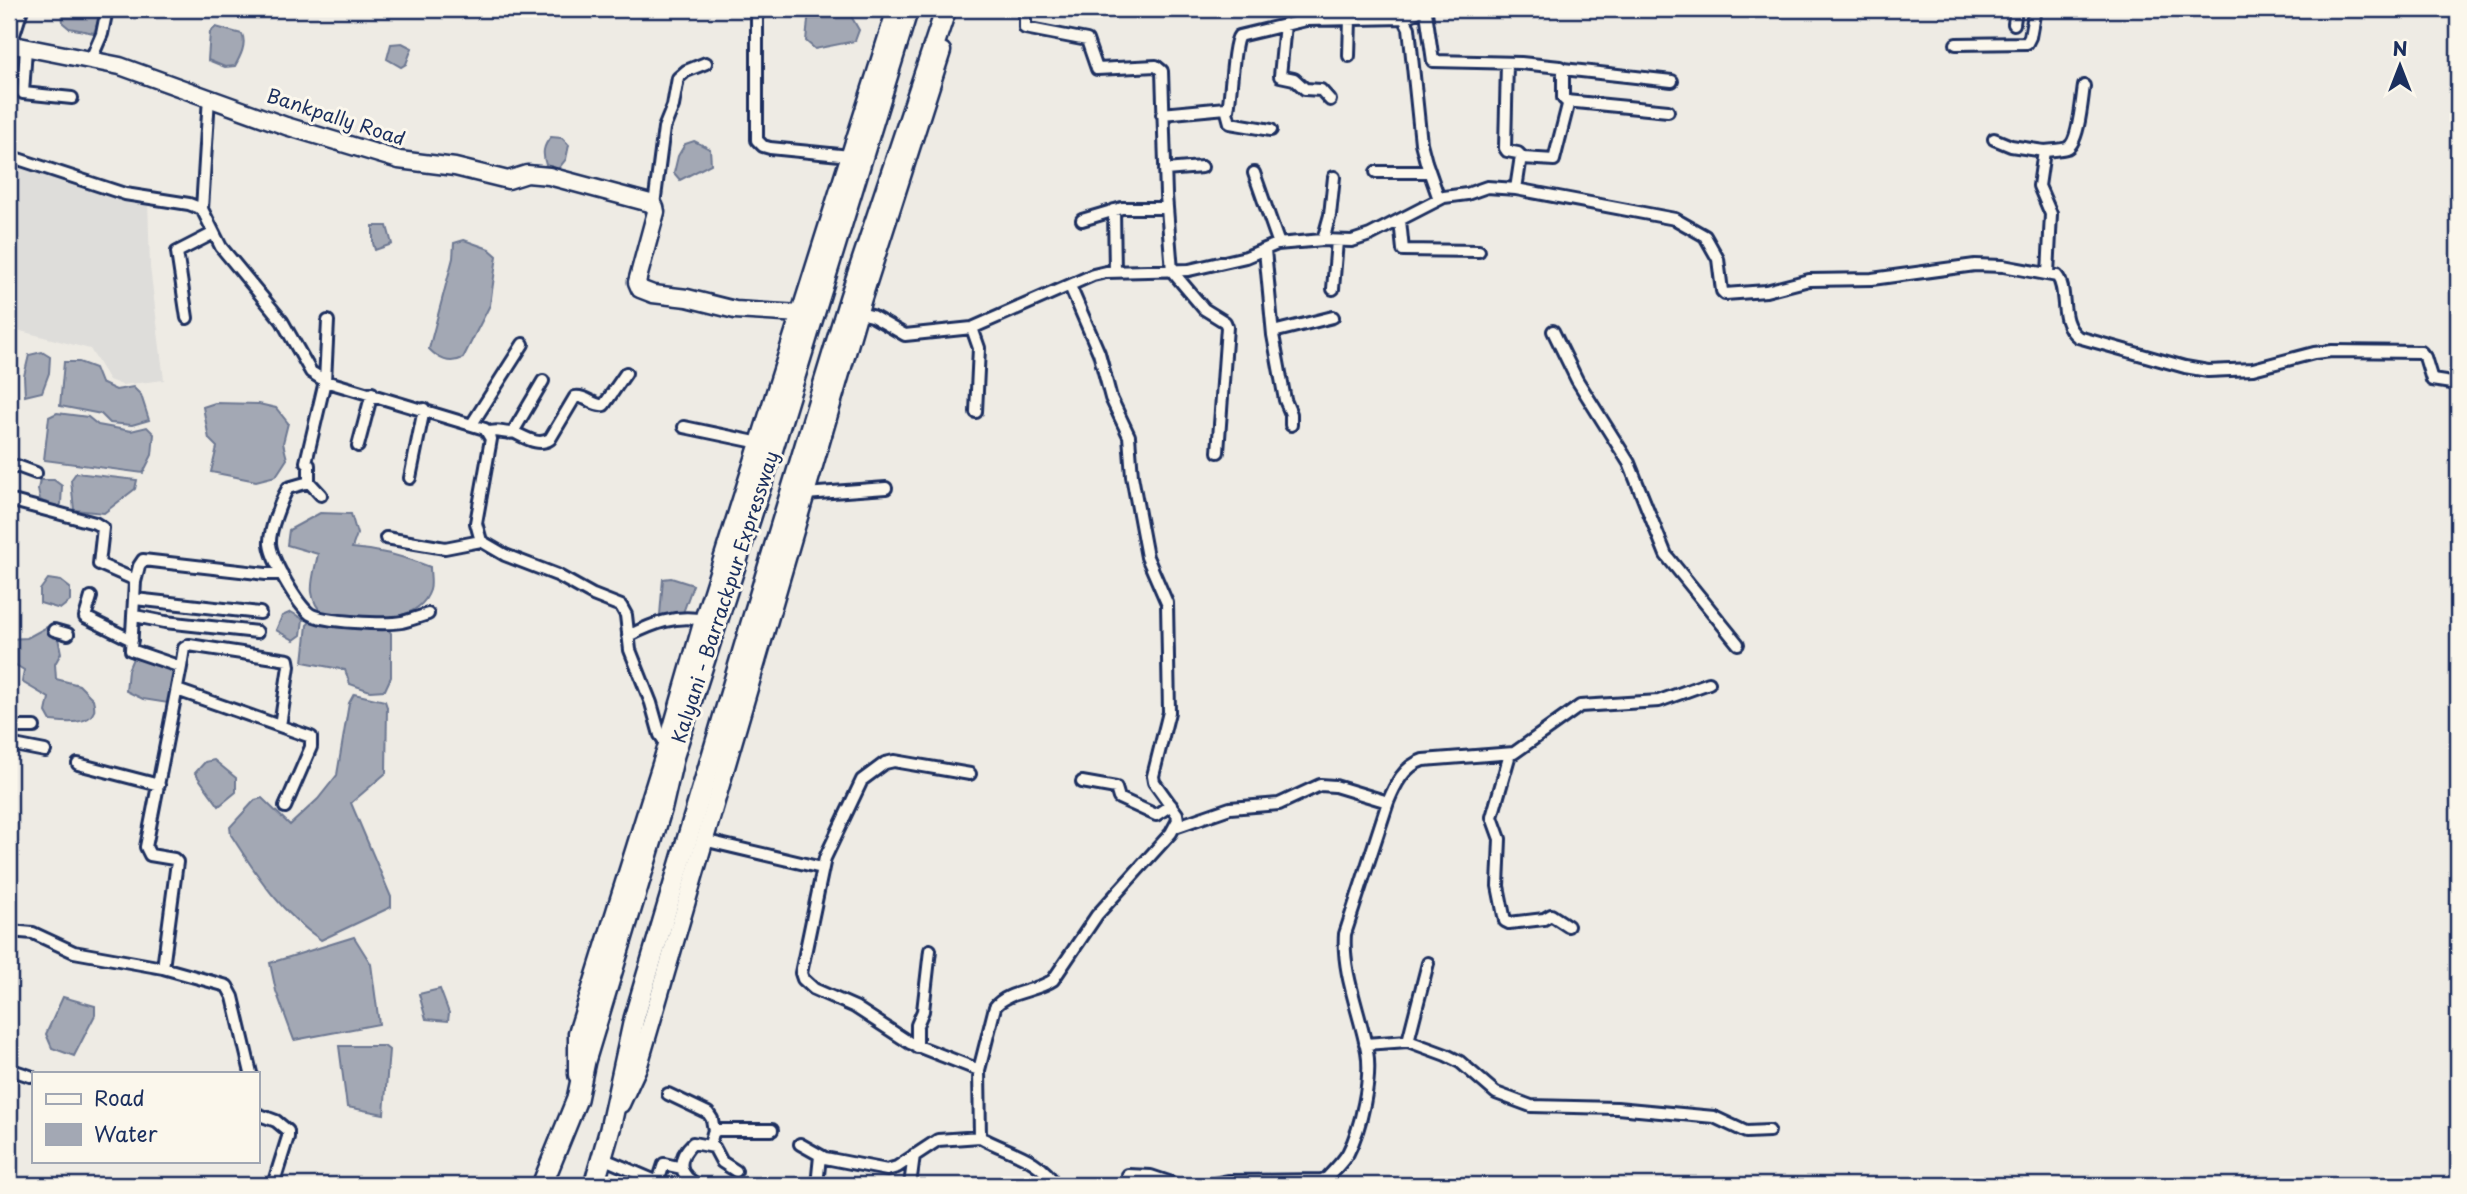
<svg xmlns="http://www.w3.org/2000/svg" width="2467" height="1194" viewBox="0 0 2467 1194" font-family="'Playpen Sans',sans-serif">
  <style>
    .built { fill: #deddda }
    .water { fill: #a3a8b4; stroke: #6d7892; stroke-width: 2 }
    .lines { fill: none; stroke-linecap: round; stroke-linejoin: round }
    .street-casing { stroke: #1b2f5e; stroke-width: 16 }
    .secondary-casing { stroke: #1b2f5e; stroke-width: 21 }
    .highway-casing { stroke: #1b2f5e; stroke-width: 24 }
    .street { stroke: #fbf7ec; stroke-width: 10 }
    .secondary { stroke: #fbf7ec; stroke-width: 16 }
    .highway { stroke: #fbf7ec; stroke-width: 19 }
    .labels { text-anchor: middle; stroke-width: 6; stroke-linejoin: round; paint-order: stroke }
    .street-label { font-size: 19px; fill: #1b2f5e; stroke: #fbf7ec }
  </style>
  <rect width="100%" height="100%" fill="#eeebe4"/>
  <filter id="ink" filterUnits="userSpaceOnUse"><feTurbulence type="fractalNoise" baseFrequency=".0143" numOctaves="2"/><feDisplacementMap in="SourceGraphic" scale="14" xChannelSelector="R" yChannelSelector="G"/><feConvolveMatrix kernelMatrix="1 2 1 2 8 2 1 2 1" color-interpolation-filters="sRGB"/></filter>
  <g filter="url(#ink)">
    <path class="built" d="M9,160L148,200L150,267L164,380L122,385L109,380L90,349L9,328Z"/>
    <path class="water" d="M62,9H102L94,33L69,28L63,23Z
      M809,9H847L859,30L855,41L815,49L806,41Z
      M216,27L242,34C247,44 240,57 235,66L225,67L208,60L210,32Z
      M402,43L412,48L406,64L401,67L387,59L391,44Z
      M551,137L562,138L569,145L566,159L558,169L546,165C542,153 543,146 551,137Z
      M694,141L710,149L711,164L680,180L674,173L678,156L685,144Z
      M373,226H387L392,244L375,250L373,243Z
      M464,240L489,249L497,256L490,305L463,358C449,365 439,359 429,349L453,258L454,243Z
      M42,352L50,357L49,373L42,392L25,396L24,376L29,355Z
      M64,362H79L95,368L101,383L116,390L133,387L141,395L149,420L132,425L110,423L101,414L60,406Z
      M215,403L259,404L276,408L288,423L283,443L287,459L276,476L256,481L211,472L217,447L209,439L203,407Z
      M57,413L88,417L98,425L131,431L147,427L154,434L152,455L143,473L44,460L49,417Z
      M76,473L137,480L135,489L104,513L74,510L71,480Z
      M40,480H54L62,486L61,504L59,507H53L40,500L38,489Z
      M320,513L351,514L357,534L352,548C380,550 404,556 430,567C430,574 432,584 430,590C417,629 358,616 325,616C304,596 313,579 318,554L287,545L289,530Z
      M671,578L693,585L680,621L660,615L663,579Z
      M48,579L61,581L70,588V601L60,609L40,603V590Z
      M291,612L303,619L301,635L294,640L276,630L282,616Z
      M310,622L386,627L391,633V677L385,690L370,691L350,684L345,670L303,662L307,625Z
      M47,627L58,638L61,653L55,664L56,679L79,685L93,699C94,703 95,707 94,711C89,726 62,722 51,721L46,712L49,698L22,682L24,670L9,661V639L27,638Z
      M140,656L181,669L175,695L168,703L143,699L126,691L128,670L133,658Z
      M354,694L385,701L387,707L386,773L351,803L391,897V907L321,940C279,911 258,877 231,835L230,827L255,800L262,798L290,825L318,799L337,775L349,703Z
      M214,760L236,778V792L219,806L195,773L205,762Z
      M354,937L371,964L379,1024L294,1040L276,991L270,963Z
      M440,989L449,1013L448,1021L426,1019L419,994Z
      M63,997L95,1006V1015L74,1056L52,1048L46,1034Z
      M339,1046H384L389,1050L384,1114L347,1107Z"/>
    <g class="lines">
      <g class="street-casing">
        <path id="street" d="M757,9V140L763,146L770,148L850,156
          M1025,9V28L1087,40L1097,69L1156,66L1162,71L1166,195L1172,271L1204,309L1225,322L1227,327L1218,452
          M1404,18L1420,11L1426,12L1433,61L1521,63L1560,67L1563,69V98L1566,101L1668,111
          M1285,24L1280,76L1294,79L1305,89L1321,90L1330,100
          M2014,24L2016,9
          M11,44L22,9
          M1956,44L2027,43L2030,37L2035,9
          M26,48L23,93L72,98
          M1349,56L1350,18
          M91,59L102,34L107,9
          M1507,63L1505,148L1507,151L1518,153L1523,158L1554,160L1569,101
          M1563,69L1672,81
          M1228,110C1231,95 1233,43 1239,36L1306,20L1404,18L1409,28L1421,143L1426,162L1439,199
          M1162,114L1226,108L1230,123L1271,130
          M1994,139L2011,146L2044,151L2039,186L2051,214L2048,274
          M2044,151C2051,150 2061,150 2067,148C2079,143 2082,98 2084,86
          M9,156L125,194L189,204L202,209L221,247L282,321L311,372L325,381L485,429L491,439L476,523L481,541L505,555L557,575L593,595L621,606L626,615L630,650L651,703L660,735L667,745
          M1165,170L1202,167
          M1376,172H1429
          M1254,173L1279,244
          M1516,189L1521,156
          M654,205L664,128L673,106L678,78L686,71L706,63
          M202,209L209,97
          M1114,210L1115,272
          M1082,220L1122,208H1167
          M1400,220L1403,250L1479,251
          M1323,240L1330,215L1334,177
          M1265,250L1273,335L1285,400L1291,414V425
          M1333,289L1337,241
          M859,313L872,316L905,335L972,328L1093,275L1106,272L1189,270L1246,257L1277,244L1323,240L1352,241L1370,235L1444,197L1467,194L1487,187L1516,189L1675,219L1705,236L1718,259L1722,291L1725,294L1766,291L1809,280L1872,279L1975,265L2003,266L2057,276C2069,291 2057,321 2078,337L2185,367L2208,371L2253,369L2314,353L2332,351L2421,352L2425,357L2432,380L2458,384
          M187,318L177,252L214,233
          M328,321L325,381L306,462L309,465V482L288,488C281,500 269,531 270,544C272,561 297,604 310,614C323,622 386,625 402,622C410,620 419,617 428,614
          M972,328L979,348L976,412
          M1553,331L1577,380L1629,463L1666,555L1738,644
          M1273,332L1333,317
          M472,424L523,344
          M684,427L760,443
          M513,432C525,437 538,447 550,439L575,397C586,395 594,407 604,405L626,373
          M488,433C498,428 505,435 513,432L543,381
          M358,446L372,393
          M9,469L17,466L36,473
          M410,478L424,409
          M309,482L321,495
          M805,494L886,488
          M9,500L95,523L103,528L99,564L131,578L135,582L131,650L181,667L146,847L150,855L174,859L177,862L163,968
          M386,538L445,548L481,541
          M135,582L139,566L143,560L266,574H282
          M91,597L85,617L132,640
          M135,599L260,613
          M135,616L165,622L257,632
          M54,630L68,634
          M628,636C652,624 676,614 703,620
          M181,667L184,648L189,645L288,660L289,666L280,726
          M177,690L311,737V747L285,807
          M9,727H34
          M9,744L45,751
          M1510,754L1492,817L1500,839L1498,886L1505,921L1509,923L1544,919L1551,915L1568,926
          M78,764L159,785
          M970,774L894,761L885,763L862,780L825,858L801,973L803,979L814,989L855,1007L910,1043L979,1070
          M1082,782L1116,788L1119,798L1156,815L1171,805
          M1175,827L1230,808L1279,804L1320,785L1335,786L1388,802
          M703,840L822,868
          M9,931L33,933L74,952L163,968L227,986L233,997L251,1073
          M1408,1041L1428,963
          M1365,1044L1408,1041L1446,1055L1460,1062L1496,1093L1531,1106L1617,1108L1714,1117L1746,1132L1769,1131
          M917,1047V1025L923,1011L930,950
          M9,1069L30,1076
          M668,1094L708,1113L712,1119L714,1131
          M257,1114L276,1121L288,1131V1137L273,1185
          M800,1144L825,1158L887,1170L897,1167L938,1140L980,1137
          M710,1145L713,1133L717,1130H772
          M602,1158L656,1181L659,1179L664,1164L682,1168
          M1128,1175L1151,1176L1178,1185
          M698,1185C678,1175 676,1159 693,1143L714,1147L722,1162L736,1171
          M817,1185L820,1156
          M910,1185L914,1155
          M1055,1185C1040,1157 1006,1152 980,1137L979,1070L995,1007C1007,991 1036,992 1053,980L1097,915L1171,833L1178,820L1177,814L1154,782L1153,776L1169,712L1167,603L1147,557L1132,476L1129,436L1111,398L1099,353L1070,286
          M1208,1185L1228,1181L1322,1180L1327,1178C1334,1170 1343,1162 1348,1153C1361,1128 1372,1079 1367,1051C1360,1012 1342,974 1345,934L1388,802C1395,785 1404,766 1423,760L1514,753L1580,706L1659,701L1709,683"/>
      </g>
      <g class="secondary-casing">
        <path id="secondary" d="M9,44L120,66L286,126L399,160L455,167L508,180L527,174L549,176L650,203L655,207L656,212L637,282L640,289L653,294L687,298L735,310L801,314
          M577,1075V1033L667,745L703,620L896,9
          M621,1104L639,1065L863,298L942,51"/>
      </g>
      <g class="highway-casing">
        <path id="highway" d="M542,1185L577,1099L585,1061L662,807L674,755L769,461L908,9
          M594,1185L610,1129L634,1019L750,627L850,297L946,9"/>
      </g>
      <use href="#street" class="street"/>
      <use href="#secondary" class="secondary"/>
      <use href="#highway" class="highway"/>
    </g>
  </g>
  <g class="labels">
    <g class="street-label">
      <text transform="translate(336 117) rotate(18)" y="7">Bankpally Road</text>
      <text transform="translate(725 597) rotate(-72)" y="7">Kalyani - Barrackpur Expressway</text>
    </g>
  </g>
  <rect width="2467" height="1194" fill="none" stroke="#fbf7ec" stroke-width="35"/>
  <rect x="18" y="18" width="2432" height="1159" fill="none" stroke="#1b2f5e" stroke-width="2.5" filter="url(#ink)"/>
  <rect x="32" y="1072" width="228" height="91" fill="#fbf7ec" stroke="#a1a7b3" stroke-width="2"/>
  <rect x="46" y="1094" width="35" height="10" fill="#fbf7ec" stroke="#a1a7b3" stroke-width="2"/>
  <text x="94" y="1106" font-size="21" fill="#1b2f5e">Road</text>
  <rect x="46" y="1124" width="35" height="21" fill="#a3a8b4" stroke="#a1a7b3" stroke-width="2"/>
  <text x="94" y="1142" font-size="21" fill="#1b2f5e">Water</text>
  <g transform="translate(2400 66)" stroke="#fbf7ec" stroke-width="5" paint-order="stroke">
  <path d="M0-5L12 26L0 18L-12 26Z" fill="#1b2f5e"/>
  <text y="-10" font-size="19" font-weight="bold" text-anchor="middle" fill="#1b2f5e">N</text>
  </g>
</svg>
